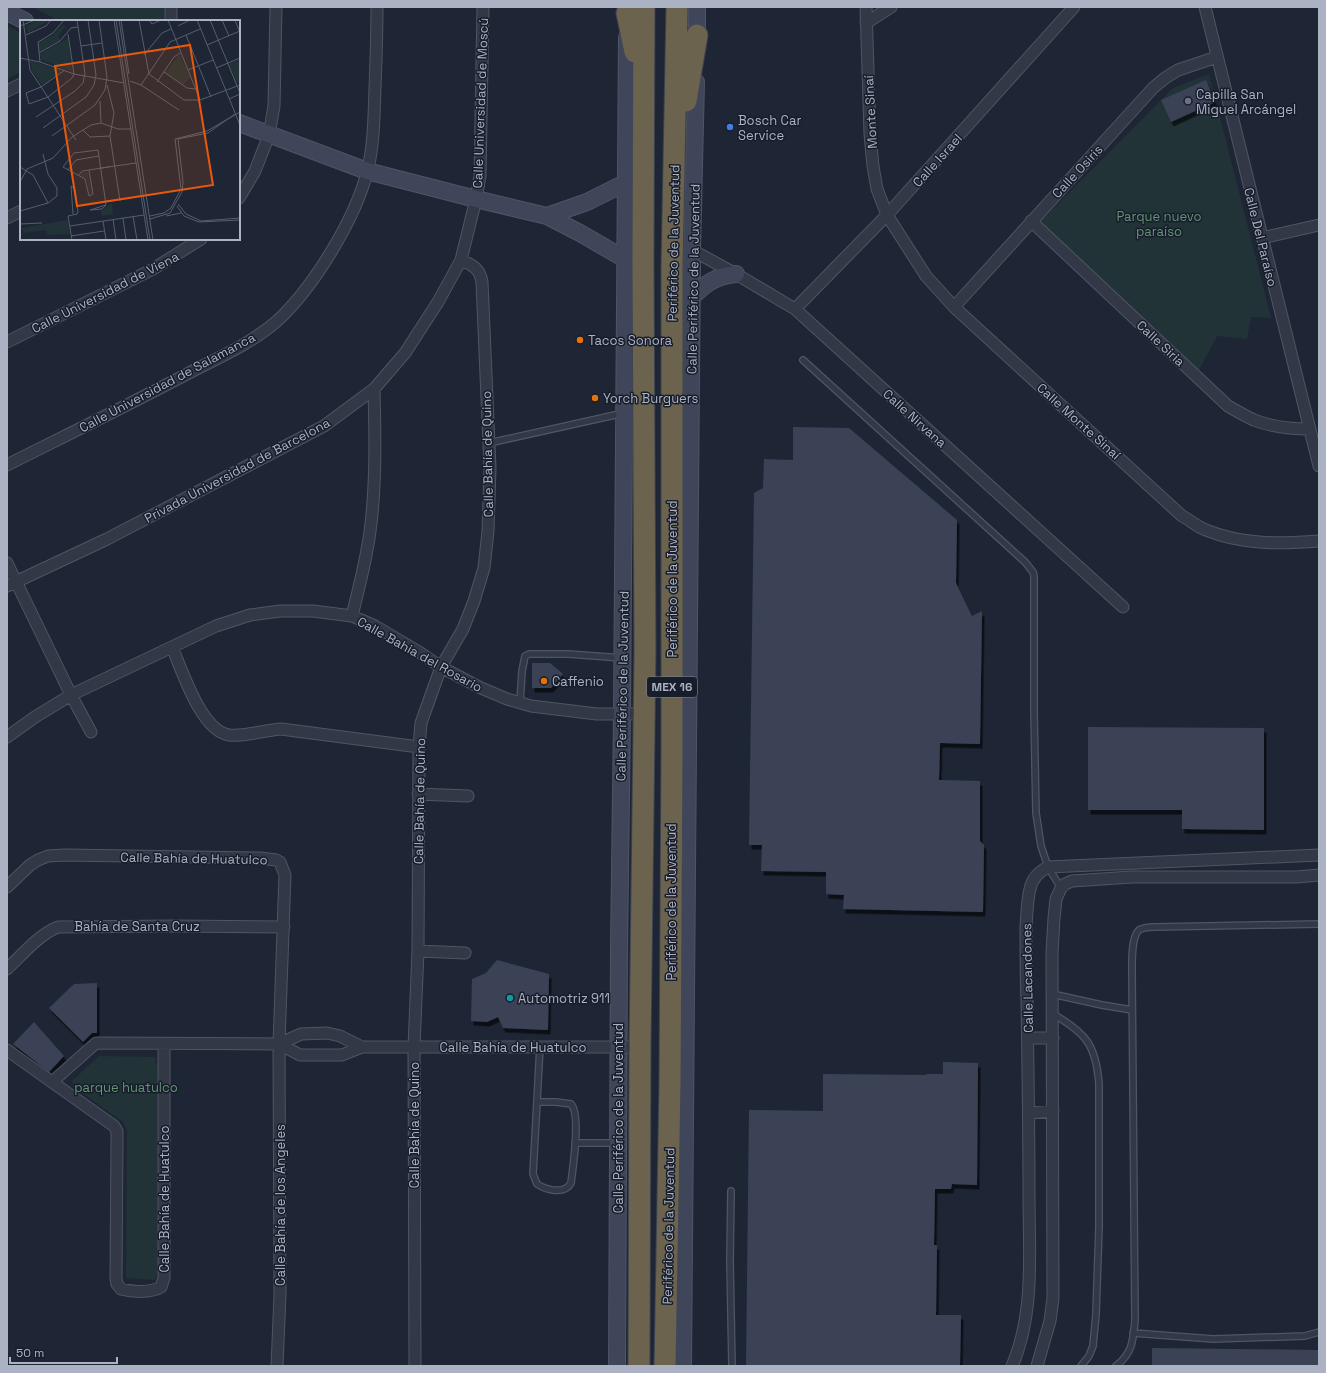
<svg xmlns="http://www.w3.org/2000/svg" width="1326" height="1373" viewBox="0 0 1326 1373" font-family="'Space Grotesk',sans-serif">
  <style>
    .green { fill: #213337 }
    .building { fill: #3a4356; filter: url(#shadow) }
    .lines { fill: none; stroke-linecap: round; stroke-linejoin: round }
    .lane-casing { stroke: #4f5564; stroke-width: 8 }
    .street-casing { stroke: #4f5564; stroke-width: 13 }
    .secondary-casing { stroke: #4f5564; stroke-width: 18 }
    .highway-casing { stroke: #3c4250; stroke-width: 23 }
    .lane { stroke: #323846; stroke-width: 5.5 }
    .street { stroke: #323846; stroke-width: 11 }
    .secondary { stroke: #404659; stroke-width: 16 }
    .highway { stroke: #6c634e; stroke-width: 21 }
    .worship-dot { fill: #6b7280; stroke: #171d2a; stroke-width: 1.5 }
    .shop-dot { fill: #3f7fe0; stroke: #171d2a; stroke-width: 1.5 }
    .food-dot { fill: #e8710a; stroke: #171d2a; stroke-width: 1.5 }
    .culture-dot { fill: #0f9aa8; stroke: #171d2a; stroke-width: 1.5 }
    .labels { text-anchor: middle; stroke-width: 3; stroke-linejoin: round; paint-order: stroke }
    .shield { fill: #171d2a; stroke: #7f8595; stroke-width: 1 }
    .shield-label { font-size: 12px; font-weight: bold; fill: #abb2c3 }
    .poi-label { font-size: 13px; fill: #abb2c3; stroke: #171d2a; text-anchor: start }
    .street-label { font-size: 13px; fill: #abb2c3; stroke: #171d2a }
    .park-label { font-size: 13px; fill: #639373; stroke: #171d2a }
    .inset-road { fill: none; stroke: #565e6e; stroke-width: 1 }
    .view { fill: #e8590c; fill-opacity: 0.15; stroke: #e8590c; stroke-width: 2 }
    .inset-edge { fill: none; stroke: #abb2c3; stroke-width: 2 }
  </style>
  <defs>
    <filter id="shadow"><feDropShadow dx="2.5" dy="4.5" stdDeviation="0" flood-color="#0009"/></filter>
  </defs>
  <rect width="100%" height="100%" fill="#1e2635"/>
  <path class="green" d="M33,7H164V21H59Z
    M7,26L21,33V72L7,79Z
    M1209,74L1271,318L1251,317L1247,339L1217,336L1197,374L1037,225L1173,88Z
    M99,1056L155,1057L157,1067V1275L155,1280L126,1278L127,1130L123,1122L74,1087L72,1081Z"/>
  <path class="building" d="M1206,80L1215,102L1171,122L1161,100Z
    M793,427L849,428L957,520L956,583L972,616L982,611L980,744L940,743L939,780L980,781V841L984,845L983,912L843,909L844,895L826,894V872L761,871L762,845H749L754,493L763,488L764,459L793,460Z
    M532,663H550L563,674L551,688H532Z
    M1088,727L1264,728V830L1182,829V810H1088Z
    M497,960L549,974L548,1030L503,1028L498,1017L487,1022L471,1021L472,979L486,973Z
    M97,983V1033H92L83,1042L49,1008L74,984Z
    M34,1022L64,1056L49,1072L13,1044Z
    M943,1062L978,1063L977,1185L952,1184L951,1189H935L934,1245H937L936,1315H961L960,1366H746L749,1110L823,1111V1074L926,1075V1074H943Z
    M1152,1348L1319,1350V1366H1152Z"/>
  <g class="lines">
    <g class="lane-casing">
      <path id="lane" d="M803,360L1025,562L1033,572L1034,576V711L1036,813L1041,846L1048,867L1061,888
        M489,443L624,413
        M520,703L522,671L525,656L529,654H568L622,658
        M1052,994L1102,1005L1132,1010
        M1053,1014C1086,1033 1096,1045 1099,1084V1227L1096,1314L1093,1346L1089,1356L1081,1366
        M537,1102H556L571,1104C581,1114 573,1167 571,1183C565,1195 546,1190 537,1184L533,1174L540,1046
        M575,1143H617
        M731,1191L730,1261L732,1366
        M1133,1333L1213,1339L1305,1336L1319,1332
        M1116,1366C1133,1353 1133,1340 1135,1320L1132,973C1132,963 1131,937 1139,930C1143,927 1150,927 1155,927L1319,924"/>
    </g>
    <g class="street-casing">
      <path id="street" d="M866,7L870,134L873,166L877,189L887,215L926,276L954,307L1182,516C1190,520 1197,527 1206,530C1242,545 1281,544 1319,541
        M1205,7L1319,466
        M171,21V7
        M866,23L891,7
        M7,91L21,84
        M239,198L255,171L269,135L274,106L276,7
        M7,218L21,211
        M1031,221L1228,406C1237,411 1245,416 1254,420C1272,427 1290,429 1310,429
        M1262,238L1319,225
        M692,250L736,274L795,309L1123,607
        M954,307L1153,88L1165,78L1178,70L1217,57
        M795,309L887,215L1074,7
        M7,342L153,269L201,239
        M7,465C67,435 128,405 187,374C217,358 251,344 277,321C314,287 356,218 368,169C374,142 374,116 375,88C376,61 377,34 377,7
        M7,563L71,695L91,732
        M7,586L107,539L324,426L374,389L405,353L438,302L461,260L476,199L480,176L483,7
        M352,616C360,583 369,549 372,514C376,473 375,431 374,389
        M172,647C182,670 201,731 229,735C243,737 266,730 281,729L419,747
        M7,737L35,717L71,695L216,626L250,615L280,611H313L352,616L375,626L419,652L441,667L481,688L507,699L531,706L597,714H644
        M418,794L468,796
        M7,887L30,865L38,860L48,856L65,855L260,858L276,860L280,862L285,875L279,1044L280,1295L277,1366
        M418,951L465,953
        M7,969C22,955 38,935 58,927L176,926L284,927
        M1028,1038H1053
        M279,1044L300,1055H342L362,1047H640
        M7,1050L114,1126L117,1131V1139L116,1279L117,1284L121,1289C132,1292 151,1293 161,1287L164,1278V1044
        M52,1082L96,1043L279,1044L301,1034L327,1033L340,1036L362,1047
        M1029,1113L1053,1111
        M415,1366L414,1047L418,951L419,747L421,723L441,667L463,629L474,601L484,568L488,531L490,468L482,282C480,269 473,265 461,260
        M1012,1366C1035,1313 1029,1251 1029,1195C1029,1131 1028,1066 1027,1001C1026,976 1026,951 1026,926C1027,914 1027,901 1030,889C1032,879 1038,872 1048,867L1319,855
        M1037,1366L1050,1321L1053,1298L1052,953L1054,918L1056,899L1061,888L1065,884L1072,881L1132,877H1297L1319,875"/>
    </g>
    <g class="secondary-casing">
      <path id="secondary" d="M7,12L25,21
        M697,47V7
        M239,123L367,171L476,199L547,216L580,233L625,259L634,260
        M547,216L587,202L627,182L635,183
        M692,297C706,283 716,276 736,274
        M617,1366L619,950L622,714L627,37
        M683,1366L692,250L696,82"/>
    </g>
    <g class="highway-casing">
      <path id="highway" d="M627,13L635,52
        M686,101L697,35
        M639,1366L640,1047L645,651L643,261L644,7
        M665,1366L670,1083L672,749V268L677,7"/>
    </g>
    <use href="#lane" class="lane"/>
    <use href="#street" class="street"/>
    <use href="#secondary" class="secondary"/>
    <use href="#highway" class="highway"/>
  </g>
  <circle class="worship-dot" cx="1188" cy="101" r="4"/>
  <circle class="shop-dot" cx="730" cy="127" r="4"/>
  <g class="food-dot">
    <circle cx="580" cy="340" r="4"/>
    <circle cx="595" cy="398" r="4"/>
    <circle cx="544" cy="681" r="4"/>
  </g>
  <circle class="culture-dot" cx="510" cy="998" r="4"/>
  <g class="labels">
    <rect class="shield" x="647" y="677" width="50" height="20" rx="3"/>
    <g class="shield-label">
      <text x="672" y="691">MEX 16</text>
    </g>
    <g class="poi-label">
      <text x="1196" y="99">Capilla San<tspan x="1196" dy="15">Miguel Arcángel</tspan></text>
      <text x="738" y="125">Bosch Car<tspan x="738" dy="15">Service</tspan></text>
      <text x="588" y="345">Tacos Sonora</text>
      <text x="603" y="403">Yorch Burguers</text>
      <text x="552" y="686">Caffenio</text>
      <text x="518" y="1003">Automotriz 911</text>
    </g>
    <g class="street-label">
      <text transform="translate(480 103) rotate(-88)" y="5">Calle Universidad de Moscú</text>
      <text transform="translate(870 112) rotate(-93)" y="5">Monte Sinaí</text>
      <text transform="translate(937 160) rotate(-48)" y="5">Calle Israel</text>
      <text transform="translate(1077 171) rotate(-47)" y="5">Calle Osiris</text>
      <text transform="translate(1261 237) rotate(76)" y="5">Calle Del Paraíso</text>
      <text transform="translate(673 243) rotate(-89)" y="5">Periférico de la Juventud</text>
      <text transform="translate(693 279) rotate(-89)" y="5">Calle Periférico de la Juventud</text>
      <text transform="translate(105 292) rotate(-27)" y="5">Calle Universidad de Viena</text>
      <text transform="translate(1161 343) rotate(43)" y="5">Calle Siria</text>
      <text transform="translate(167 382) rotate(-28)" y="5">Calle Universidad de Salamanca</text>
      <text transform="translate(915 418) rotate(42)" y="5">Calle Nirvana</text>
      <text transform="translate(1079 421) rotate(42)" y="5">Calle Monte Sinaí</text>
      <text transform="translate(487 454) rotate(-91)" y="5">Calle Bahía de Quino</text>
      <text transform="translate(237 470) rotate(-28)" y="5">Privada Universidad de Barcelona</text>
      <text transform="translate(672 579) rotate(-90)" y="5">Periférico de la Juventud</text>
      <text transform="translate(420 654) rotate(29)" y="5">Calle Bahia del Rosario</text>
      <text transform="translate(622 686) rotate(-89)" y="5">Calle Periférico de la Juventud</text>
      <text transform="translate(419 801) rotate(-89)" y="5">Calle Bahía de Quino</text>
      <text transform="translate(194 858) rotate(1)" y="5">Calle Bahía de Huatulco</text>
      <text transform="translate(671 902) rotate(-90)" y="5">Periférico de la Juventud</text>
      <text x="137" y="931">Bahía de Santa Cruz</text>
      <text transform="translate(1027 978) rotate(-91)" y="5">Calle Lacandones</text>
      <text x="513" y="1052">Calle Bahía de Huatulco</text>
      <text transform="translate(618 1118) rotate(-90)" y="5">Calle Periférico de la Juventud</text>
      <text transform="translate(414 1125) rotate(-90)" y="5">Calle Bahía de Quino</text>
      <text transform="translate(164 1199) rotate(-90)" y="5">Calle Bahía de Huatulco</text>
      <text transform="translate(280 1205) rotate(-90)" y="5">Calle Bahía de los Angeles</text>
      <text transform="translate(668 1226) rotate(-89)" y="5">Periférico de la Juventud</text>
    </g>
    <g class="park-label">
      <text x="1159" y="221">Parque nuevo<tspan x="1159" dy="15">paraíso</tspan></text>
      <text x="126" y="1092">parque huatulco</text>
    </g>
  </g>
  <g transform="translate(20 20)">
    <rect width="220" height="220" fill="#1e2635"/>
    <path d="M18,0H30L8,13L6,6ZM43,5L46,6L38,16L40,20L19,32V22L33,15ZM48,18L52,51L21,40L20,34ZM160,34L170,58L163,65L145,53ZM220,39V62L217,63L209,44ZM12,41L40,50L41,52L22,65L12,50L10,42ZM62,152H68L72,174L69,175L67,159L60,155ZM92,183L93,194L82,196L81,191ZM47,200L50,214L27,215L26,210L3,213L2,208Z" fill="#213337"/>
    <path class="inset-road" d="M3,0L10,50L56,120M94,0L128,220M96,0L130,220M99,0L133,220M101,0L109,54M119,0L129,54L164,80H180L220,65M129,0L132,4L141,0M148,0L180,80M177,0L220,105M190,0L220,73M202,0L209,16M215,0L220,13M0,6L15,0M158,6L170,0M6,15L26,6L31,0M166,15L191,77M187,25L220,11M61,26L82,23M19,33L40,21L51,8L58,7M124,35L142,13L151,9M0,38L20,42L54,54L104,63M20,42L18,22L33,13L44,0M196,48L220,38M45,50L21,67L6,73L9,84L28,77L52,58L54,54L48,14M168,50L193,40M144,52L167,68L176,69M110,61L121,65L159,90M137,62L154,37L160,33M87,65L94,93L90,116L100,181M121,65L150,22L180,9M209,79L220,74M80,81L81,103M16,97L55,71L63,63L65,53L57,0M23,108L66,77L74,65L76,55L68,0M63,110L70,117L90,116M32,116L75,85L85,70L87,57L79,0M0,147L13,155L28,183M81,148L116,143M48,150L56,140L79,136M69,150L73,174L69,176L65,159L43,147L54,133L78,130L86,185M58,156L62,151L89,147M0,162L7,149L33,138L52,117L71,105L81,103L98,109H111M158,184L166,194L181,201L220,198M157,186L164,196L179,202L220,200M70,190L82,189L86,185M70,190L86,185M0,191L28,183L37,176V168L28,154L23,134M113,196L117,220M130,196L144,193L151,188L161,169L155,119L187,111L220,92M146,196L161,193M103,198L106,220M93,199L96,220M130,199L150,193L162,172L163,162L158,119L188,113L215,94M83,201L86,220M0,204L22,203M50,206L124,195M51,216L84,211M52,220L48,196L57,194L58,192L55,169L51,166L53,194"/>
    <path class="view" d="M170,25L193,165L57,186L35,46Z"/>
    <rect width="220" height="220" class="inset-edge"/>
  </g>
  <rect width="1326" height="1373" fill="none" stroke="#abb2c3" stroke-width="16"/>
  <path d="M10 1357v6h107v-6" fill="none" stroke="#abb2c3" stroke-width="2"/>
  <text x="16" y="1357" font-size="12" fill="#abb2c3" stroke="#171d2a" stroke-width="3" paint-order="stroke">50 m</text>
</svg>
